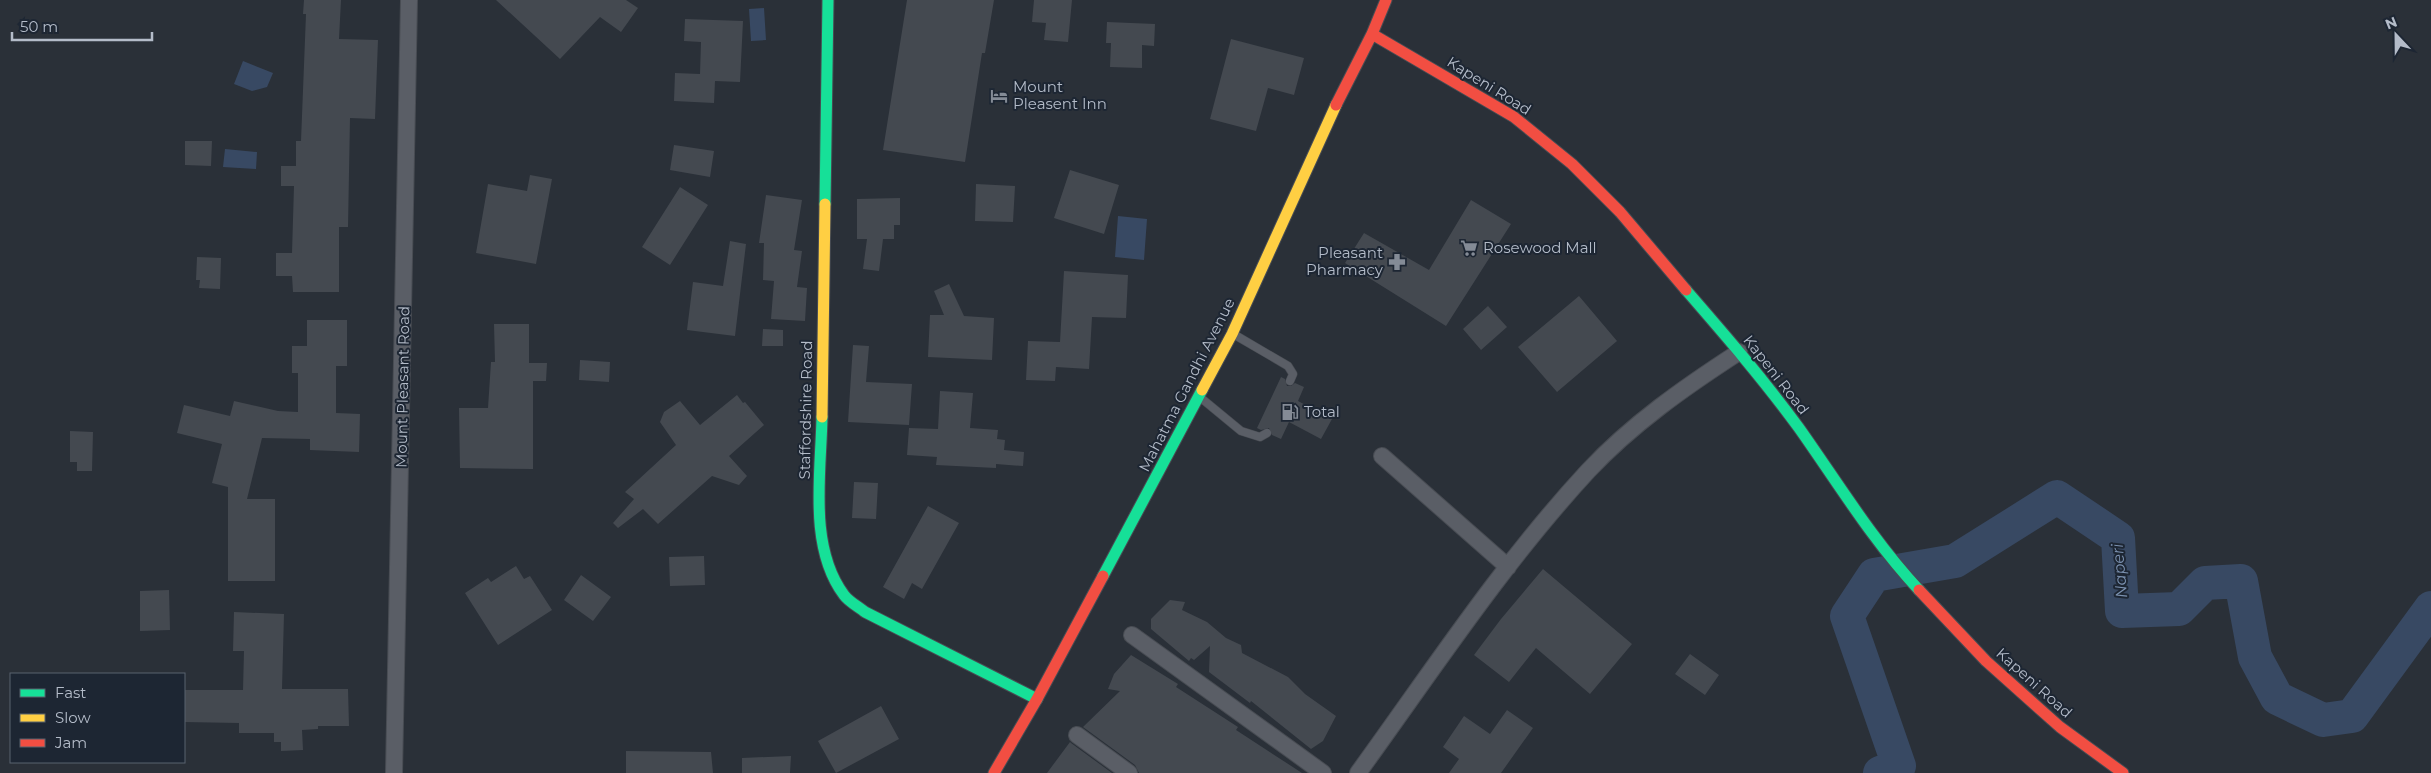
<svg xmlns="http://www.w3.org/2000/svg" width="2431" height="773" viewBox="0 0 2431 773" font-family="Montserrat,sans-serif">
  <style>
    .water { fill: #384963 }
    .lines { fill: none; stroke-linecap: round; stroke-linejoin: round }
    .river { stroke: #384963; stroke-width: 34 }
    .building { fill: #444950 }
    .lane-casing { stroke: #484c53; stroke-width: 9 }
    .street-casing { stroke: #484c53; stroke-width: 18 }
    .fast-casing { stroke: #484c53; stroke-width: 13 }
    .slow-casing { stroke: #484c53; stroke-width: 13 }
    .jam-casing { stroke: #484c53; stroke-width: 13 }
    .lane { stroke: #5a5e66; stroke-width: 8 }
    .street { stroke: #5a5e66; stroke-width: 16 }
    .fast { stroke: #16e098; stroke-width: 11 }
    .slow { stroke: #ffcf43; stroke-width: 11 }
    .jam { stroke: #f24e42; stroke-width: 11 }
    .labels { text-anchor: middle; stroke-width: 4; stroke-linejoin: round; paint-order: stroke }
    .street-label { font-size: 15px; fill: #b4bcc9; stroke: #1d2633 }
    .poi-label { font-size: 15px; fill: #b4bcc9; stroke: #1d2633; text-anchor: start }
    .water-label { font-size: 16px; font-style: italic; fill: #7c92b1; stroke: #1d2633 }
  </style>
  <rect width="100%" height="100%" fill="#2a3038"/>
  <path class="water" d="M764,8L766,40L751,41L749,9Z
    M243,61L273,73L267,87L252,91L234,84Z
    M225,149L257,152L256,169L223,167Z
    M1118,216L1147,219L1144,260L1115,257Z"/>
  <g class="lines">
    <path class="river" d="M1880,773L1899,766L1847,616L1874,575L1955,561L2057,497L2118,538L2122,611L2179,609L2205,583L2241,581L2255,657L2277,698L2323,720L2352,716L2431,608"/>
  </g>
  <path class="building" d="M304,0H341L339,39L378,40L375,119L350,118L348,227H339V292H293L292,276H276V253H292L294,186H281V166H296V141H301L306,14H303Z
    M496,0H626L638,8L621,32L600,17L560,59Z
    M907,0H994L985,53H982L965,162L883,150Z
    M1034,0H1072L1068,42L1044,40L1046,23L1032,22Z
    M685,19L743,21L740,82L715,81L714,103L674,101L675,73L700,74L701,42L684,41Z
    M1107,22L1155,24L1154,46L1142,45V68L1110,67L1111,43H1106Z
    M1231,39L1304,58L1294,95L1268,88L1256,131L1210,119Z
    M185,141H212L211,166L185,165Z
    M674,145L714,151L710,177L670,170Z
    M1070,170L1119,185L1104,234L1054,218Z
    M530,175L552,179L536,264L476,253L488,184L527,191Z
    M976,184L1015,186L1013,222L975,221Z
    M680,187L708,205L670,265L642,247Z
    M766,195L802,200L794,250L802,251L797,287L807,288L805,321L771,319L774,281L763,280L764,243H759Z
    M900,198V225H894V239H883L879,271L863,269L867,239H857V199Z
    M1471,200L1511,224L1446,326L1345,263L1364,233L1429,270Z
    M730,241L746,244L735,336L687,330L693,282L723,286Z
    M197,257L221,258L220,289L199,288L200,280H196Z
    M1064,271L1128,275L1126,318L1092,317L1089,369L1056,367L1055,381L1026,380L1028,341L1060,342Z
    M949,284L964,316L994,318L992,360L928,357L930,315H944L934,291Z
    M1579,296L1617,341L1557,392L1518,347Z
    M1488,306L1507,327L1481,350L1463,329Z
    M307,320H347V366H336V413L360,414L359,452L310,450V439L262,438L247,499H275V581H228V487L212,483L222,444L177,433L184,405L230,416L234,401L278,411L298,412V373H292V346H307Z
    M494,324H529V363H547L546,381H533V469L460,468L459,408H488L491,362H495Z
    M763,329L783,330V346H762Z
    M853,345L869,346L866,382L912,384L909,425L848,422Z
    M580,360L610,362L609,382L579,380Z
    M1281,377L1285,379L1287,386H1291L1295,383L1304,387L1298,401L1332,419L1321,439L1289,422L1281,439L1272,435L1269,428L1261,430L1257,428Z
    M940,391L973,393L970,428L998,430L997,439L1005,440L1004,450L1024,452L1023,466L996,464V468L936,465L937,457L907,455L909,428L938,429Z
    M737,395L743,403L745,402L764,425L729,456L747,476L739,485L712,476L658,524L643,509L618,528L613,523L634,499L625,492L676,445L660,422L664,412L680,401L700,425Z
    M70,431L93,432L92,471H77V462H70Z
    M854,482L878,483L876,519L852,518Z
    M928,506L959,523L922,589L912,583L904,599L883,587Z
    M704,556L705,585L670,586L669,557Z
    M516,566L524,579L530,576L552,610L498,645L465,593L488,578L491,582Z
    M1543,569L1632,644L1590,694L1536,648L1509,682L1474,655L1501,619Z
    M581,575L611,597L593,621L564,600Z
    M169,590L170,630L140,631V591Z
    M1170,600L1185,602L1182,610L1207,622L1226,638L1241,645L1242,653L1288,677L1305,694L1336,716L1323,741L1311,749L1251,701L1250,703L1209,672L1210,646L1194,660L1191,658L1189,661L1151,629V619Z
    M234,612L284,614L282,689H348L349,726H318V729L302,730L303,750L281,751V742H274V733H239V723L184,722V690H243L244,651H233Z
    M1690,654L1719,675L1705,695L1675,674Z
    M1131,655L1178,684L1176,687L1238,727L1236,730L1302,773H1139L1135,765L1083,727L1120,691L1108,689L1114,674Z
    M881,706L899,739L836,773L818,741Z
    M1507,710L1533,728L1501,773H1449L1459,759L1443,747L1464,716L1490,734Z
    M1070,742L1071,743L1112,773H1047Z
    M626,751L711,752L713,773H626Z
    M791,756L790,773H742V758Z"/>
  <g class="lines">
    <g class="lane-casing">
      <path id="lane" d="M1235,335L1288,366L1293,374L1290,381
        M1201,398L1241,431L1260,437L1267,433"/>
    </g>
    <g class="street-casing">
      <path id="street" d="M1382,456L1508,567
        M1132,635L1323,773
        M1077,735L1129,773
        M394,773L409,0
        M1358,773C1432,671 1502,564 1588,471C1632,424 1685,387 1739,352"/>
    </g>
    <g class="fast-casing">
      <path id="fast" d="M825,204L828,0
        M1686,290C1725,335 1764,380 1799,428C1838,483 1873,541 1919,590
        M822,417C821,473 808,547 844,595C849,602 859,607 865,612L1037,699
        M1103,576L1202,390"/>
    </g>
    <g class="slow-casing">
      <path id="slow" d="M1202,390L1232,334L1336,105
        M822,417L825,204"/>
    </g>
    <g class="jam-casing">
      <path id="jam" d="M1372,34L1514,117L1572,164L1620,212L1686,290
        M1336,105L1372,34L1386,0
        M1919,590L1986,661L2060,727L2123,773
        M994,773L1037,699L1103,576"/>
    </g>
    <use href="#lane" class="lane"/>
    <use href="#street" class="street"/>
    <use href="#fast" class="fast"/>
    <use href="#slow" class="slow"/>
    <use href="#jam" class="jam"/>
  </g>
  <defs>
    <g id="hotel-bare" transform="scale(1.35)"><path d="M-6-4.5h1.5V1H6V5H4.5V3h-9V5H-6ZM-4 0a1.8 1.8 0 1 1 3.6 0ZM.5 0V-2.5h3Q6-2.5 6 0Z" fill="#848b96" stroke="#1d2633" stroke-width="2.5" paint-order="stroke"/></g>
    <g id="supermarket-bare" transform="scale(1.35)"><path d="M-6-5.5h2.5l.6 2H6L4.5 2H-2.5L-4.4-4H-6ZM-1.5 3.2a1.3 1.3 0 1 0 .1 0ZM3 3.2a1.3 1.3 0 1 0 .1 0Z" fill="#848b96" stroke="#1d2633" stroke-width="2.5" paint-order="stroke"/></g>
    <g id="pharmacy-bare" transform="scale(1.35)"><path d="M-2-6h4v4h4v4h-4v4h-4v-4h-4v-4h4Z" fill="#848b96" stroke="#1d2633" stroke-width="2.5" paint-order="stroke"/></g>
    <g id="fuel-bare" transform="scale(1.35)"><path d="M-5.5-6h7V0h2V4h1.3V-2.5L3-4.5l.8-.8L6-3V5H2.5V1h-1V6h-7ZM-4.2-4.7v3.2H.2V-4.7Z" fill="#848b96" stroke="#1d2633" stroke-width="2.5" paint-order="stroke"/></g>
  </defs>
  <g fill-rule="evenodd">
    <use href="#hotel-bare" x="999" y="96"/>
    <use href="#supermarket-bare" x="1469" y="248"/>
    <use href="#pharmacy-bare" x="1397" y="262"/>
    <use href="#fuel-bare" x="1290" y="412"/>
  </g>
  <g class="labels">
    <g class="street-label">
      <text transform="translate(1489 86) rotate(32)" y="5">Kapeni Road</text>
      <text transform="translate(1776 375) rotate(52)" y="5">Kapeni Road</text>
      <text transform="translate(1187 385) rotate(-63)" y="5">Mahatma Gandhi Avenue</text>
      <text transform="translate(403 387) rotate(-89)" y="5">Mount Pleasant Road</text>
      <text transform="translate(806 410) rotate(-89)" y="5">Staffordshire Road</text>
      <text transform="translate(2034 683) rotate(42)" y="5">Kapeni Road</text>
    </g>
    <g class="poi-label">
      <text x="1013" y="92">Mount<tspan x="1013" dy="17">Pleasent Inn</tspan></text>
      <text x="1483" y="253">Rosewood Mall</text>
      <text x="1383" y="258" text-anchor="end">Pleasant<tspan x="1383" dy="17">Pharmacy</tspan></text>
      <text x="1304" y="417">Total</text>
    </g>
    <g class="water-label">
      <text transform="translate(2119 571) rotate(-95)" y="6">Naperi</text>
    </g>
  </g>
  <rect x="10" y="673" width="175" height="90" fill="#1d2633" stroke="#59626f"/>
  <rect x="20" y="689" width="25" height="8" fill="#16e098" stroke="#59626f"/>
  <text x="55" y="698" font-size="15" fill="#b4bcc9">Fast</text>
  <rect x="20" y="714" width="25" height="8" fill="#ffcf43" stroke="#59626f"/>
  <text x="55" y="723" font-size="15" fill="#b4bcc9">Slow</text>
  <rect x="20" y="739" width="25" height="8" fill="#f24e42" stroke="#59626f"/>
  <text x="55" y="748" font-size="15" fill="#b4bcc9">Jam</text>
  <g transform="translate(2396 35) rotate(338)" stroke="#1d2633" stroke-width="4" paint-order="stroke">
  <path d="M0-4L9 19L0 12L-9 19Z" fill="#b4bcc9"/>
  <text y="-8" font-size="14" font-weight="bold" text-anchor="middle" fill="#b4bcc9">N</text>
  </g>
  <path d="M12 32v8h140v-8" fill="none" stroke="#b4bcc9" stroke-width="2.5"/>
  <text x="20" y="32" font-size="15" fill="#b4bcc9" stroke="#1d2633" stroke-width="4" paint-order="stroke">50 m</text>
</svg>
